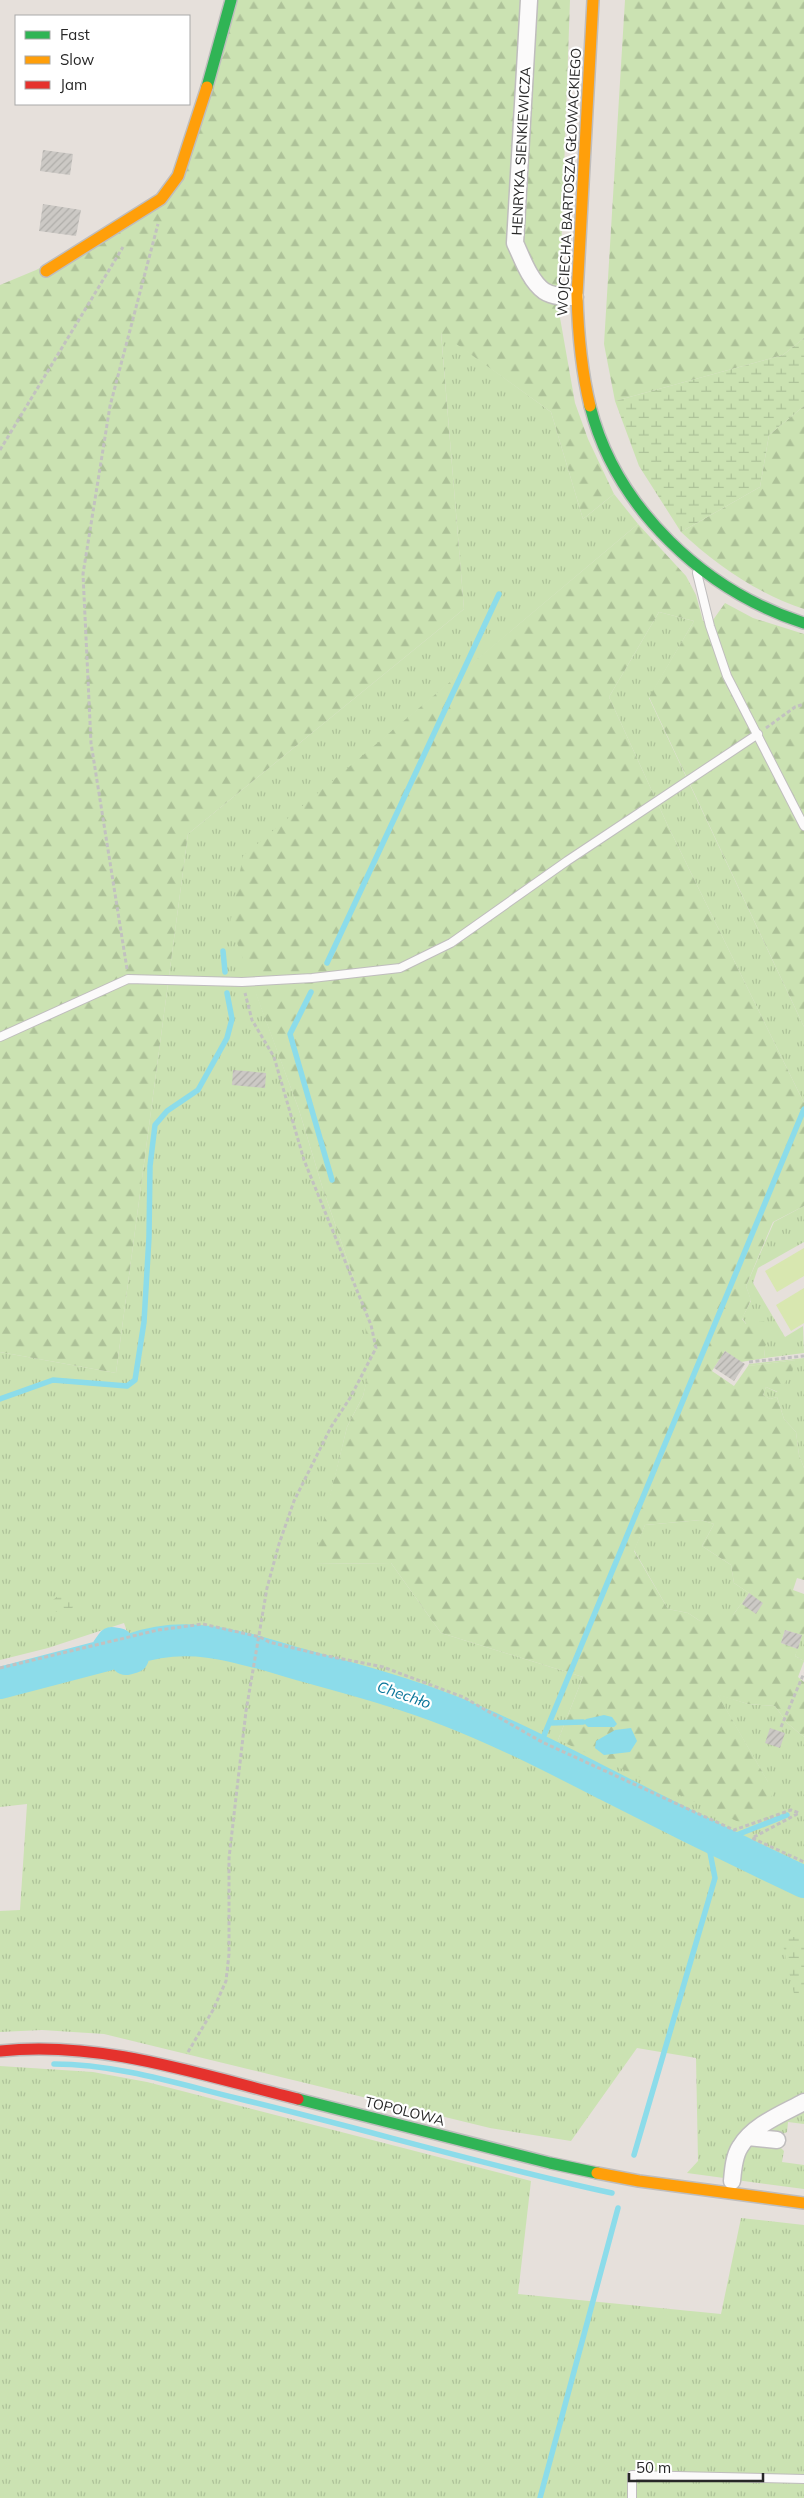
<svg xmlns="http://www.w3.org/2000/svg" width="804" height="2498" viewBox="0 0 804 2498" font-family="Mulish,sans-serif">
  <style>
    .grass { fill: url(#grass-tufts) }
    .forest { fill: url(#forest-firs); fill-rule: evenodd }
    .wetland { fill: url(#wetland-marsh) }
    .pitch { fill: #d8e7b0 }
    .water { fill: #8cdcea }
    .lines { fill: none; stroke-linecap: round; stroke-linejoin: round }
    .stream { stroke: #8cdcea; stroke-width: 5.5 }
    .river { stroke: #8cdcea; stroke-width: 32 }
    .building { fill: url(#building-hatch) }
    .lane-casing { stroke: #bfbdbd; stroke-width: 10 }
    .street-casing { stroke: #bfbdbd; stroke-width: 19 }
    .fast-casing { stroke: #bfbdbd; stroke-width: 14 }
    .slow-casing { stroke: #bfbdbd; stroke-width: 14 }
    .jam-casing { stroke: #bfbdbd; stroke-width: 14 }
    .path { stroke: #c2c1c0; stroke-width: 3; stroke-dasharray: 4 2.5; stroke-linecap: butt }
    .lane { stroke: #fbfafa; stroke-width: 8 }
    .street { stroke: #fbfafa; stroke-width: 16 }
    .fast { stroke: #30b455; stroke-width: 11 }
    .slow { stroke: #ff9f0a; stroke-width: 11 }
    .jam { stroke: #e5322d; stroke-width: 11 }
    .labels { text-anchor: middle; stroke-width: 4.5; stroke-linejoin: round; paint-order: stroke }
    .street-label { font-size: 14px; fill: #272727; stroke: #fff }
    .water-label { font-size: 15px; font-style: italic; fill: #097599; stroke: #fff }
  </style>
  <defs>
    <pattern id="grass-tufts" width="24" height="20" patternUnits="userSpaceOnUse" patternTransform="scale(1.25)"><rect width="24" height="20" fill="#cbe2b2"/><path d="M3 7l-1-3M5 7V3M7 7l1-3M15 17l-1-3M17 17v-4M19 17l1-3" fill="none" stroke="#aec299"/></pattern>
    <pattern id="forest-firs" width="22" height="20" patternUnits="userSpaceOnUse" patternTransform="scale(1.25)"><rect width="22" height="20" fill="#cbe2b2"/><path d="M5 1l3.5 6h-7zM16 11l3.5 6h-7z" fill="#aec299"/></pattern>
    <pattern id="wetland-marsh" width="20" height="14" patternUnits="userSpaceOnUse" patternTransform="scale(1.25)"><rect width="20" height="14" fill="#cbe2b2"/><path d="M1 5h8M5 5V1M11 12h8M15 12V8" fill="none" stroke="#aec299"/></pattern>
    <pattern id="building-hatch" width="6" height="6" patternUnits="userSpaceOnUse" patternTransform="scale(1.25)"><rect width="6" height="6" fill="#ccc9c5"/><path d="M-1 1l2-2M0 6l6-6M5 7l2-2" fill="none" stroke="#afada9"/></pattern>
  </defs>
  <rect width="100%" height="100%" fill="#e6e0db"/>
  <path class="grass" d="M441,332L551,412L583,519L614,494L638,524L243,857L256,993L299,1110L322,1186L354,1279L373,1356L363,1396L347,1427L314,1564L391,1563L441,1633L583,1677L558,1740L768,1782L717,1694L748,1704L775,1706L787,1723L804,1737V1877L440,1700L396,1683L339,1667L201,1634H173L131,1643L124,1623L48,1648L0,1660V1352L116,1373L188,834L464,609Z
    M659,612L694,621L649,698L804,1027V1103L668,826L609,697Z
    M804,1206V1242L758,1268L753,1283L785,1337L803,1326L804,1353L765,1358L764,1349L742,1318L751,1301L746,1286L774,1222Z
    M804,1358V1468L799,1455L796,1432L784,1419L777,1397L770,1399L763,1395L766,1387L777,1392L795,1360L748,1366L749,1364Z
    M701,1520L714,1524L702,1546L731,1565L734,1583L749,1593L733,1615L700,1621L688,1613L668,1609L634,1550L645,1525Z
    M802,1635L804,1636V1661L795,1656Z
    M200,1644L265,1659L407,1703L527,1756L804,1889V2097L756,2123L724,2178L687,2173L698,2161L696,2058L637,2048L571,2141L490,2128L104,2034L42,2030L0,2032V1911L20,1910L27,1804L0,1807V1690L165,1645Z
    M0,2066L93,2072L147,2082L531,2181L518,2294L721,2314L741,2218L804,2225V2498H0Z
    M804,2107V2124L788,2122L787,2132L783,2134L760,2132Z
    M747,2144L781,2148L784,2151L782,2162L804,2165V2189L736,2180Z"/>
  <path class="forest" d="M237,0H570L559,312L575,403L588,439L614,494L583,519L551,412L441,333L464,609L188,834L116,1373L0,1352V285L36,270L165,204Z
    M625,0H804V338L783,355L615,401L604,344Z
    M804,406V609C758,594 716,565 681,532L760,487L769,435Z
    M638,524L686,576L696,595L703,621L713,620L725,603L753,618L804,634V1027L649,697L694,621L659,612L609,697L668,826L804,1103V1206L773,1222L746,1286L751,1300L742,1319L746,1324L764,1321L771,1333L764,1349L765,1358L741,1362L725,1351L712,1371L734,1386L748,1366L795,1360L792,1373L778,1392L766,1387L763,1395L770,1399L777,1397L784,1419L796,1432L799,1455L804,1468V1580L797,1578L793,1590L804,1594V1636L785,1630L781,1643L798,1649L795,1656L804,1661L798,1677L804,1682V1737L787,1723L775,1706L748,1704L718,1695L774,1792L752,1828L558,1740L583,1677L441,1633L391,1563L313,1564L347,1427L363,1396L372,1356L354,1279L322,1186L299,1110L230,924L243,856ZM701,1520L714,1524L702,1546L731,1565L734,1583L749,1593L733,1615L713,1609L700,1621L688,1613L668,1609L634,1551L645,1525Z"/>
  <path class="wetland" d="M804,338V406L769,435L760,487L681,532L639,466L615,401L783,355Z
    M58,1596H68L75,1601L72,1609L62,1613L51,1610L49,1603Z
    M781,1936L804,1938V1998H795Z"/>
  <path class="pitch" d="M804,1248V1276L777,1292L765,1271Z
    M804,1288V1323L791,1331L776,1305Z"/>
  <path class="water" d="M604,1715L612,1717L617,1724L614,1727H588L583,1722L586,1719Z
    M631,1728L637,1741L630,1752L604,1755L595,1748L596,1741L615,1730Z"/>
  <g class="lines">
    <path class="stream" d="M223,951L225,972
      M327,963L499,594
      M311,992L290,1034L332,1180
      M0,1399L53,1380L127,1386L135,1380L144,1322L149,1237L150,1166L155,1125L167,1111L198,1090L227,1038L232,1019L227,993
      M550,1723L583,1722
      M538,1750L804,1109
      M719,1842L787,1815
      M54,2064C116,2064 179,2084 240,2099C364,2129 487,2166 612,2193
      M634,2155L715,1878L707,1837
      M540,2498L618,2208"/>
    <path class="river" d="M0,1683L107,1655V1650L112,1643L118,1644L126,1659L133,1657V1649C191,1628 246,1649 302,1665C352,1679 402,1692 450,1711C504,1732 556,1759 607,1785C673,1819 738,1851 804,1882"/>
  </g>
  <path class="building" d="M43,150L73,154L70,175L40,171Z
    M43,204L81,210L76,236L39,231Z
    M233,1070L266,1073L265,1088L232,1085Z
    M725,1351L745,1364L734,1381L714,1368Z
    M749,1593L763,1603L756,1614L742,1604Z
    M785,1630L802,1635L798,1649L781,1643Z
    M770,1728L785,1733L780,1748L765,1743Z"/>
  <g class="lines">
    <g class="lane-casing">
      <path id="lane" d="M697,573L710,626L727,676L804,826
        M0,1037L128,979L242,982L312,978L400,968L451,943L567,861L758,734
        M632,2498V2475L804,2479"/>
    </g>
    <g class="street-casing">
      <path id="street" d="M529,0L515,243C522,258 530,281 544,291C553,297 566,297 575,297
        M748,2137L777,2140
        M732,2181C733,2170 734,2156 740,2147C753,2125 782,2114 804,2102"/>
    </g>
    <g class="fast-casing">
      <path id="fast" d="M207,87L231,0
        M590,406C616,509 705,591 804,623
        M298,2099L550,2163L597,2173"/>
    </g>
    <g class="slow-casing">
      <path id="slow" d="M46,271L161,199L178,176L207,87
        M590,406C581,369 578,333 577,295L593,0
        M597,2173L639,2181L804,2203"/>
    </g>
    <g class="jam-casing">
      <path id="jam" d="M0,2051C101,2040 201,2075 298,2099"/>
    </g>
    <path class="path" d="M0,450L123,247
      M766,728L795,707L804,704
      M127,969L91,743L83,574L110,406L158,224
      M749,1362L804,1356
      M0,1668L158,1630L203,1624L260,1637L269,1642L318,1654L383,1667L463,1697L542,1742L734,1830L791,1810L799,1813L752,1838L804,1862
      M781,1727L804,1673
      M188,2052L213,2010L226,1981L229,1954V1858L246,1711L267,1588L279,1544L294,1501L331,1427L350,1398L376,1348L371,1325L304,1160L274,1057L252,1020L245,993"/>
    <use href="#lane" class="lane"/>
    <use href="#street" class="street"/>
    <use href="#fast" class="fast"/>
    <use href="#slow" class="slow"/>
    <use href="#jam" class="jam"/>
  </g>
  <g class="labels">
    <g class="street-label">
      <text transform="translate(521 151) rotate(-87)" y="5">HENRYKA SIENKIEWICZA</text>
      <text transform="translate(569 182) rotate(-87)" y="5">WOJCIECHA BARTOSZA GŁOWACKIEGO</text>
      <text transform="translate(405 2111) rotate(14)" y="5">TOPOLOWA</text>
    </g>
    <g class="water-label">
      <text transform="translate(404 1695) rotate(19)" y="5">Chechło</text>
    </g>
  </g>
  <rect x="15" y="15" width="175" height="90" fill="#ffffff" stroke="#a9a9a9"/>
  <rect x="25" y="31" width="25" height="8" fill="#30b455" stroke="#a9a9a9"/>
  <text x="60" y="40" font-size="15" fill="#272727">Fast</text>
  <rect x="25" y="56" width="25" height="8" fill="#ff9f0a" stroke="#a9a9a9"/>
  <text x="60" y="65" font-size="15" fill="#272727">Slow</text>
  <rect x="25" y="81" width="25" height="8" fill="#e5322d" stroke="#a9a9a9"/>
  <text x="60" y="90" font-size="15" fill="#272727">Jam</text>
  <path d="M629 2473v8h134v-8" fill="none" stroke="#272727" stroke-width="2.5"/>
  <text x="636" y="2473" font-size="15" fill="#272727" stroke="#ffffff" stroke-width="4" paint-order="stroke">50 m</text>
</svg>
